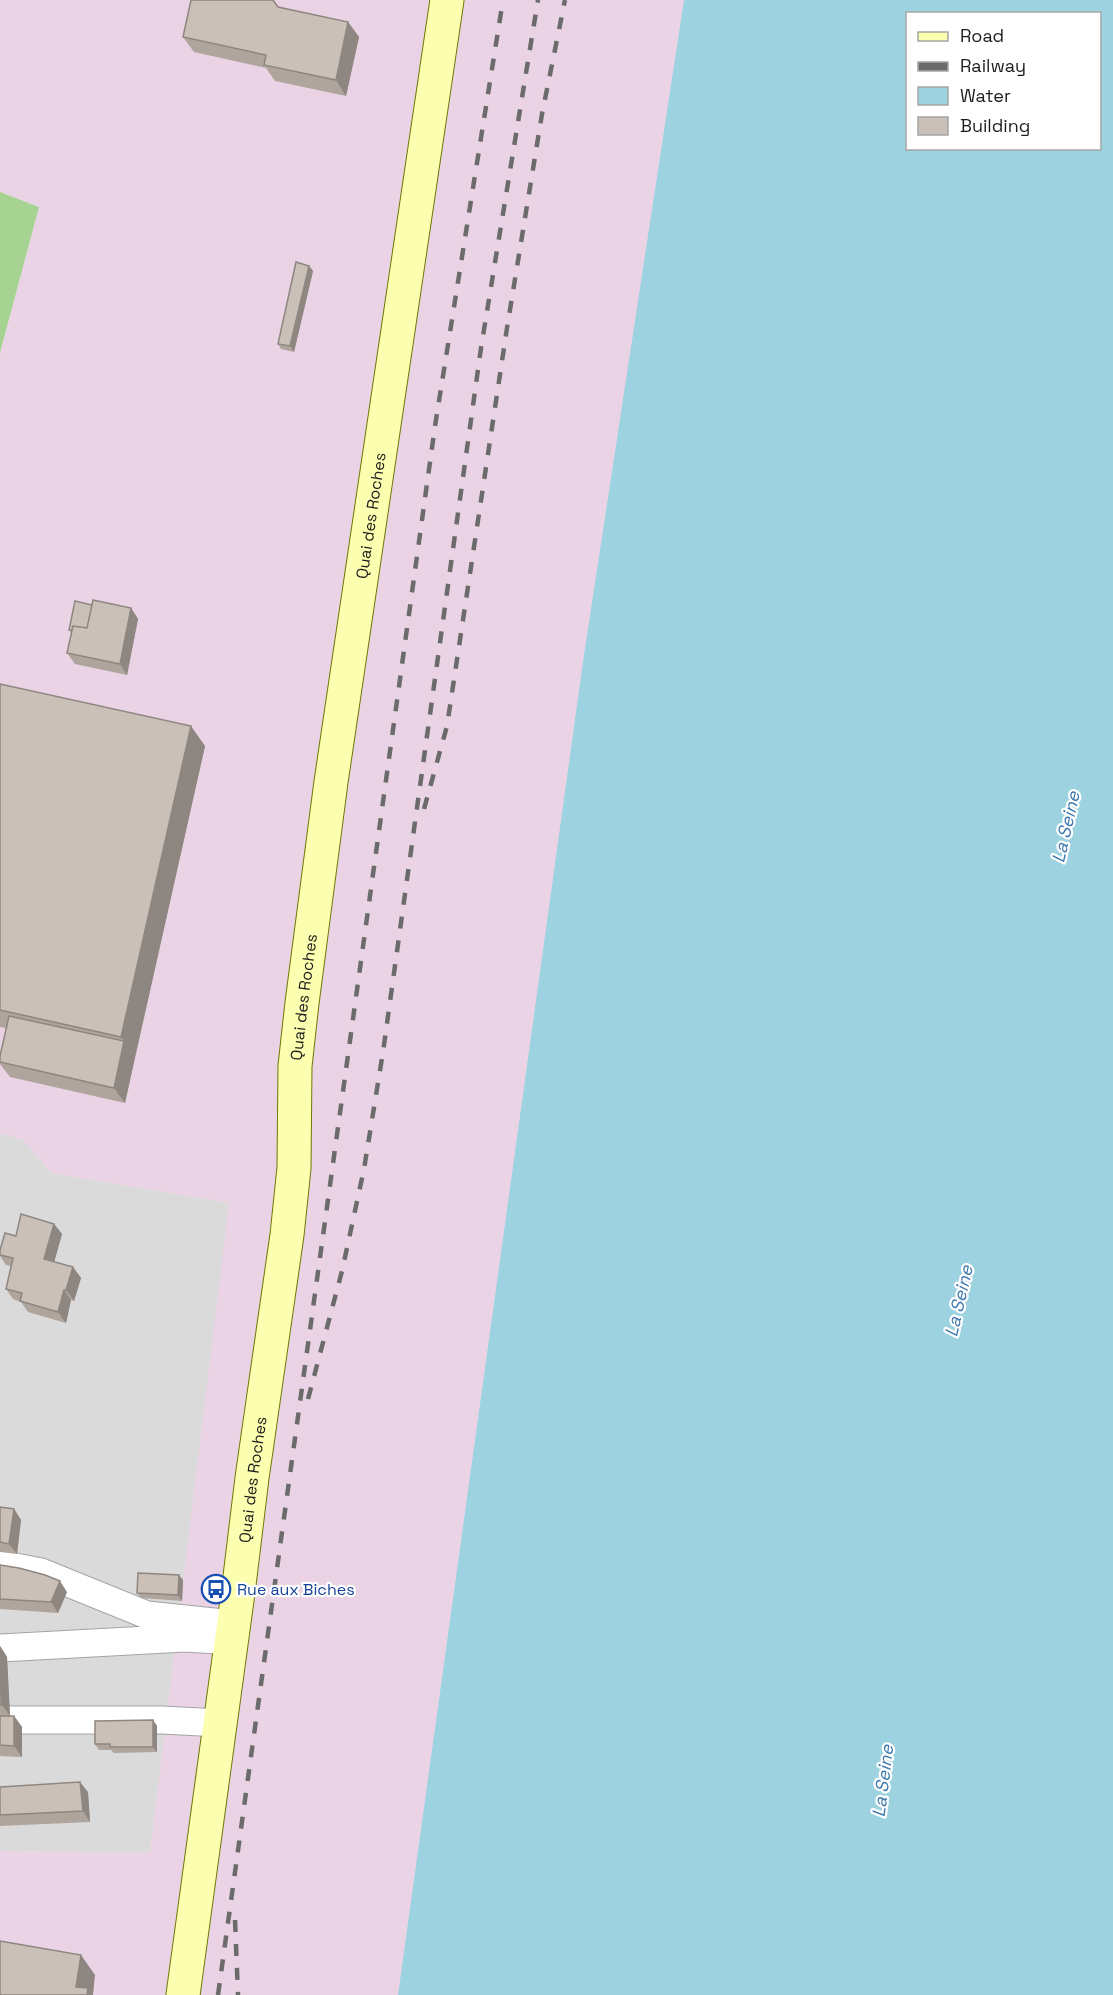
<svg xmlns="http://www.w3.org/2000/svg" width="1113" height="1995" viewBox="0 0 1113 1995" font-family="'Space Grotesk',sans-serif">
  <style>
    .residential { fill: #dbdada }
    .industrial { fill: #e9d3e5 }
    .forest { fill: #a6d392 }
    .water { fill: #9dd3e1; fill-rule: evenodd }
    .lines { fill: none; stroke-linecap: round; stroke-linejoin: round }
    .minor-casing { stroke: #a4a4a4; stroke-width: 29 }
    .secondary-casing { stroke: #6d7800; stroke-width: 35 }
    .minor { stroke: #fff; stroke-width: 27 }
    .secondary { stroke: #fdffb0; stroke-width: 33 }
    .rail { stroke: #6b6b6b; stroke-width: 4.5; stroke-dasharray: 12 12; stroke-linecap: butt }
    .wall { fill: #afa59d }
    .shaded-wall { fill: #8e8680 }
    .building { fill: #cbc0b7; stroke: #8e8680; stroke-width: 1.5 }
    .labels { text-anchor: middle; stroke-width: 4.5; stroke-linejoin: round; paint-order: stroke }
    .street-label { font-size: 16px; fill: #1d1d1d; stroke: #fff }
    .transit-label { font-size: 16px; fill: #164399; stroke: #fff; text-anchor: start }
    .water-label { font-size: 18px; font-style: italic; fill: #3e78ad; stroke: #fff }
  </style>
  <rect width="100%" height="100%" fill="#efeae1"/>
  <path class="residential" d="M0,1134L22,1139L52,1173L230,1203L150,1853L0,1851Z"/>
  <path class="industrial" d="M0,0H844L539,1995H0V1851L150,1853L229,1203L52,1173L22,1139L0,1134V354L39,207L0,192Z"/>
  <path class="forest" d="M0,192L39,207L0,353Z"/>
  <path class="water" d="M684,0H1113V1995H398L584,655ZM908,14H1100V148H908Z"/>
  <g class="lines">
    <g class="minor-casing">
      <path id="minor" d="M0,1564L41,1572L147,1615L233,1624
        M0,1648L185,1638L217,1640
        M0,1720H162L220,1723"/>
    </g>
    <g class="secondary-casing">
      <g id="secondary">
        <path id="s1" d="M183,1995L238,1593L252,1478L287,1235L294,1168L295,1066L302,1003L331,782L447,0"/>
      </g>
    </g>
    <use href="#minor" class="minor"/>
    <use href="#secondary" class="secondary"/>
    <path class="rail" d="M424,809L447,726L507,328L542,114L565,0
      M308,1399L342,1271L364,1169L383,1052L481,348L538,0
      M235,1920L238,1995
      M218,1995L435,426L503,0"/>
  </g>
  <path class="wall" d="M278,7L348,22L359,37L346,96L275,81L266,68L194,52L183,37Z
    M309,266L313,271L294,352L281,349L278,344Z
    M92,605L131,608L138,619L127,675L75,664L67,653L71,633L69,630Z
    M0,684L205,746L125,1103L10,1077L0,1064V1056L6,1028L0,1027Z
    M54,1224L62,1234L54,1262L73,1267L81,1278L74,1301L71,1300L66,1323L28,1312L21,1302L13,1299L6,1289L11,1266L6,1265L0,1256V1250L16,1236Z
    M0,1507L14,1509L21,1520L17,1554L0,1552Z
    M0,1565L67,1592L58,1613L0,1609Z
    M183,1580L182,1601L141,1598L137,1593Z
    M0,1646L7,1657L10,1716H0Z
    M0,1716H14L22,1727V1757L0,1756Z
    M153,1720L157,1726V1752L114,1753L111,1750H99L95,1744Z
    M0,1787L88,1792L90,1822L0,1826Z"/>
  <path class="shaded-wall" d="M348,22L359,37L346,96L336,80Z
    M309,266L313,271L294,352L290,346Z
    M131,608L138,619L127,675L120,664Z
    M191,726L205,746L135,1057L121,1037Z
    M124,1041L135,1057L125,1103L114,1088Z
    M54,1224L62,1234L52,1270L44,1259Z
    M73,1267L81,1278L74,1301L66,1290Z
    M64,1290L71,1300L66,1323L58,1312Z
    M14,1509L21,1520L17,1554L9,1544Z
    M179,1575L183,1580L182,1601L178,1595Z
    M60,1581L67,1592L58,1613L51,1602Z
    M0,1646L7,1657L10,1716L2,1705Z
    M14,1716L22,1727V1757L14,1746Z
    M153,1720L157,1726V1752L153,1747Z
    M80,1782L88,1792L90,1822L83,1811Z
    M81,1955L95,1975L93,1995H82L76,1987Z"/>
  <path class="building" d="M191,0H273L278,7L348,22L336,80L264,65L266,55L183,37Z
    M296,262L309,266L290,346L278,344Z
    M93,600L131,608L120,664L67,653L73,626L87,628Z
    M75,601L92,605L87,628L73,626L72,630H69Z
    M0,684L191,726L121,1037L0,1010Z
    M9,1016L124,1041L114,1088L0,1062V1056Z
    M21,1214L54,1224L44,1259L73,1267L66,1290H64L58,1312L20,1301L22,1293L6,1289L13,1258L0,1255V1250L5,1233L16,1236Z
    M0,1507L14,1509L9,1544L0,1542Z
    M0,1565L19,1568L45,1575L60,1581L51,1602L0,1599Z
    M138,1573L179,1575L178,1595L137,1593Z
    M0,1648L2,1705H0Z
    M0,1716H14V1746L0,1745Z
    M153,1720V1747H110V1744H95V1721Z
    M80,1782L83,1811L0,1815V1787Z
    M0,1941L81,1955L76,1987L88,1988L87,1995H0Z"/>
  <defs>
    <g id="bus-ring" transform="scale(1.5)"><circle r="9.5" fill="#fff" stroke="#1a4fb4" stroke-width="1.5"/><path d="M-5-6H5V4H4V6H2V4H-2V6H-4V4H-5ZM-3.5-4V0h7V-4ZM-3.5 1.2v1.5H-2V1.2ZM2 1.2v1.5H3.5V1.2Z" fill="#1a4fb4"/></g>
  </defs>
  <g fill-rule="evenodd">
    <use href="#bus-ring" x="216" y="1589"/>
  </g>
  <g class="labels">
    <g class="street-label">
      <text dy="6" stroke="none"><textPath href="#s1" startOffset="1492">Quai des Roches</textPath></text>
      <text dy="6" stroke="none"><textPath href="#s1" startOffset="1006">Quai des Roches</textPath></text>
      <text dy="6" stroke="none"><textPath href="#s1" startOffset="520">Quai des Roches</textPath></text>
    </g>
    <g class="transit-label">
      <text x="237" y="1595">Rue aux Biches</text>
    </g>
    <g class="water-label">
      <text transform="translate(1066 827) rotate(-77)" y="6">La Seine</text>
      <text transform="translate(959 1301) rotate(-77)" y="6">La Seine</text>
      <text transform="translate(883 1781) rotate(-83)" y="6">La Seine</text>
    </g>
  </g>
  <rect x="906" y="12" width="195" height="138" fill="#ffffff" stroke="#a5a5a5" stroke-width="1.5"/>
  <rect x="918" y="32" width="30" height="9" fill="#fdffb0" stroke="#a5a5a5" stroke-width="1.5"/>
  <text x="960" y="42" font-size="18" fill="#1d1d1d">Road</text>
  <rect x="918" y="62" width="30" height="9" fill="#6b6b6b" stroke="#a5a5a5" stroke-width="1.5"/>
  <text x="960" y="72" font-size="18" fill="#1d1d1d">Railway</text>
  <rect x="918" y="87" width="30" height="18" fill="#9dd3e1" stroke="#a5a5a5" stroke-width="1.5"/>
  <text x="960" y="102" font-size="18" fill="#1d1d1d">Water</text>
  <rect x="918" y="117" width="30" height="18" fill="#cbc0b7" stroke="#a5a5a5" stroke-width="1.5"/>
  <text x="960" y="132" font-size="18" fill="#1d1d1d">Building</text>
</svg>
